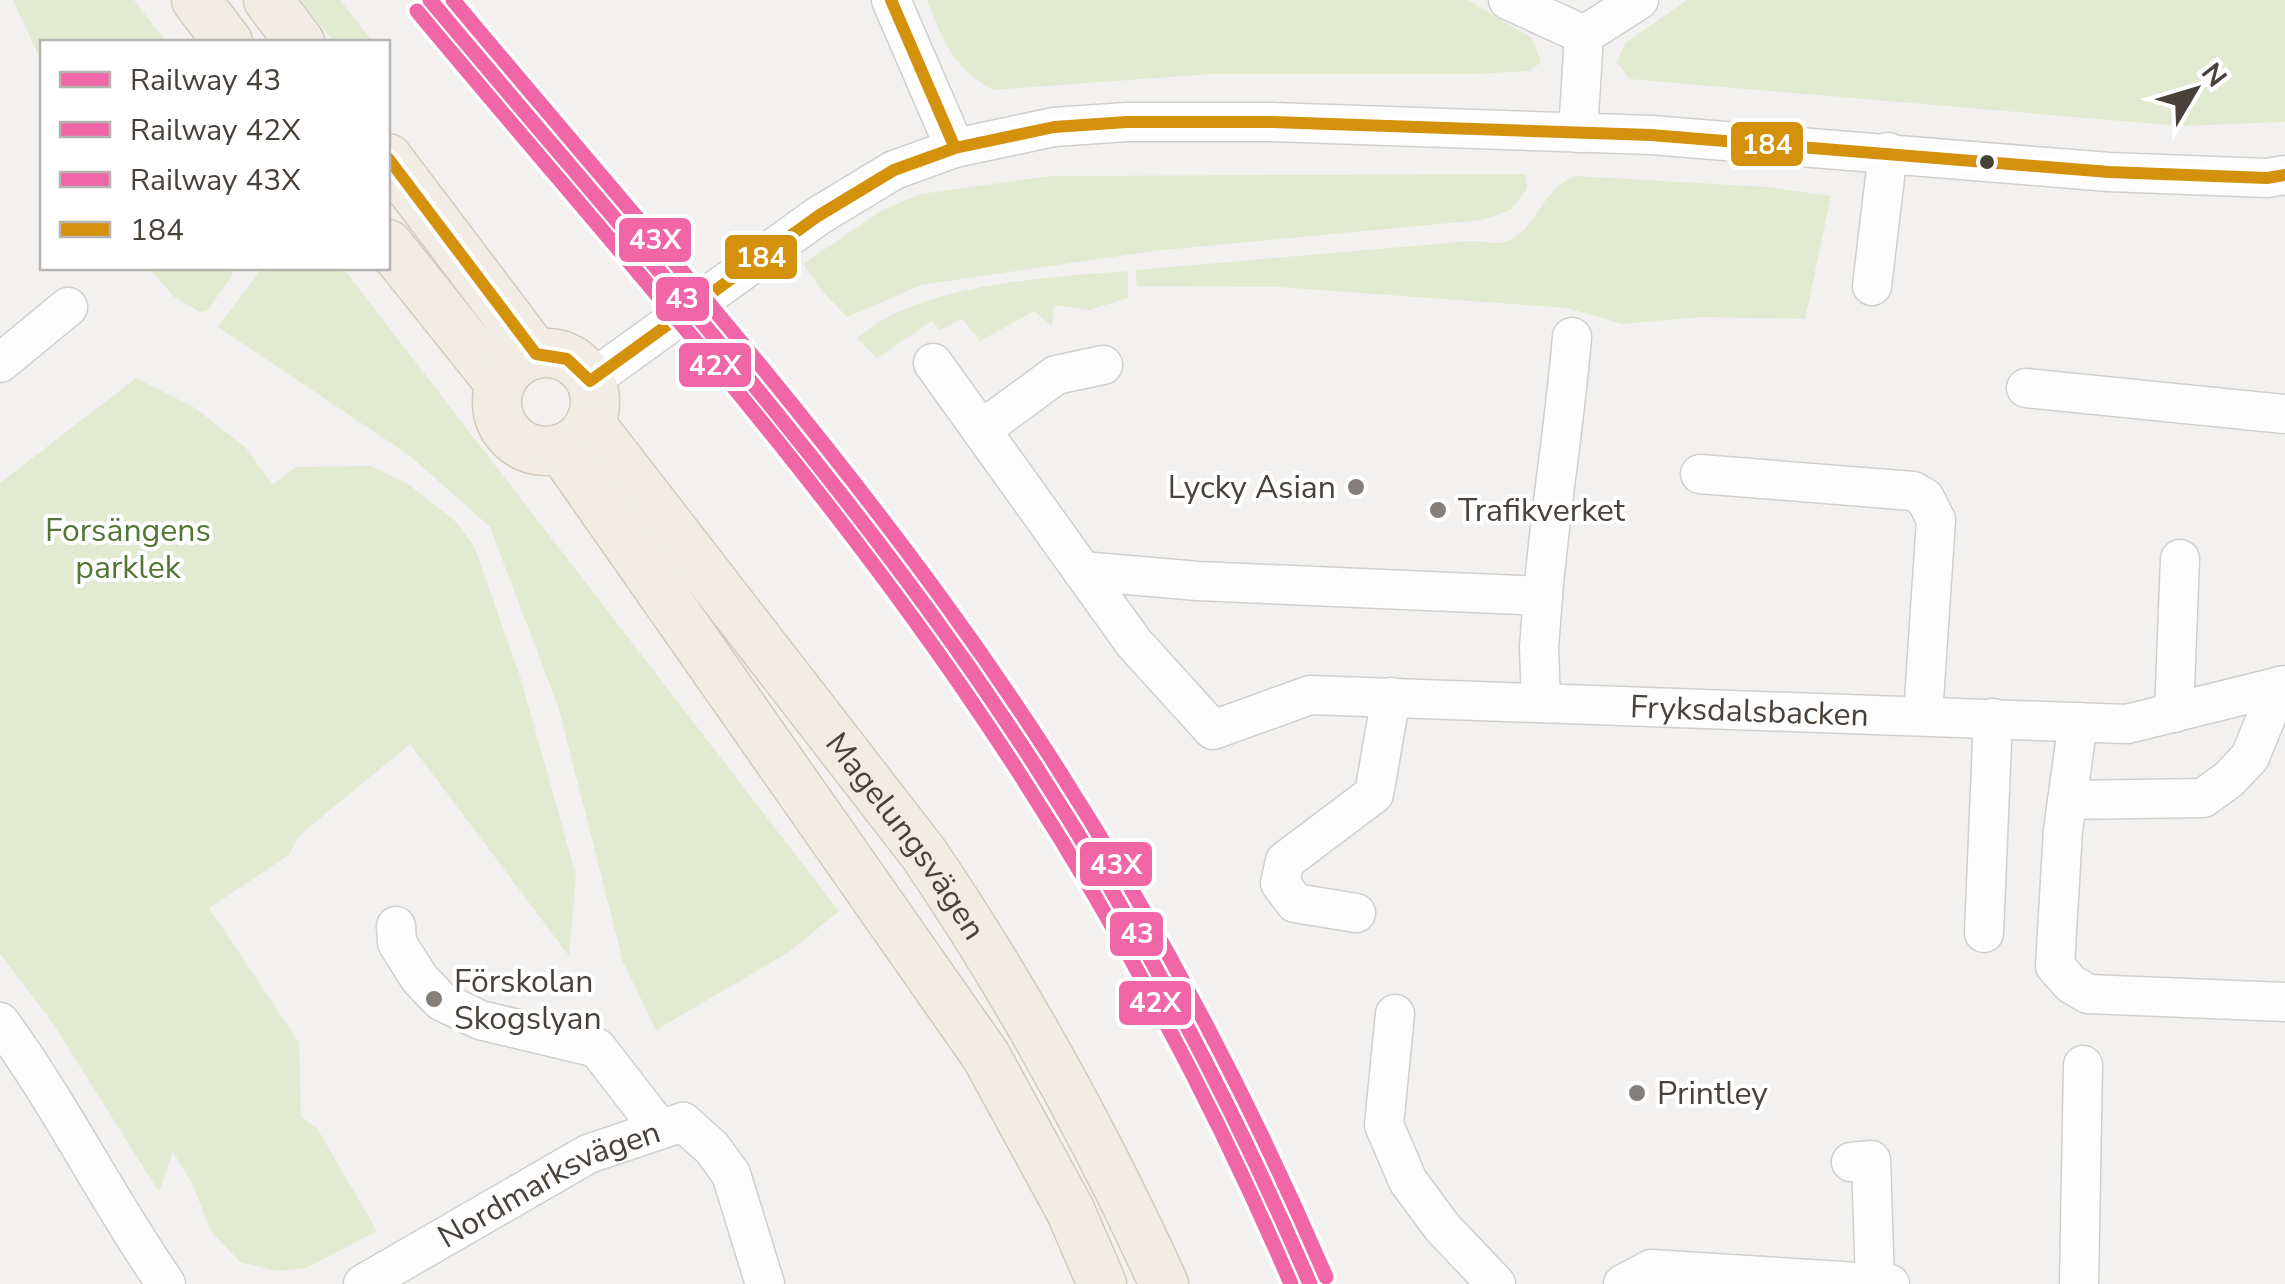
<svg xmlns="http://www.w3.org/2000/svg" width="2285" height="1284" viewBox="0 0 2285 1284" font-family="'Nunito Sans',sans-serif">
  <style>
    .green { fill: #e2ead2 }
    .lines { fill: none; stroke-linecap: round; stroke-linejoin: round }
    .minor-casing { stroke: #d1cfcc; stroke-width: 41 }
    .major-casing { stroke: #d3cabe; stroke-width: 51 }
    .minor { stroke: #fdfdfd; stroke-width: 38 }
    .major { stroke: #f1ede6; stroke-width: 48 }
    .bus-1-casing { stroke: #fff; stroke-width: 20 }
    .bus-1 { stroke: #d4920c; stroke-width: 12 }
    .rail-1-casing { stroke: #fff; stroke-width: 22 }
    .rail-2-casing { stroke: #fff; stroke-width: 22 }
    .rail-3-casing { stroke: #fff; stroke-width: 22 }
    .rail-1 { stroke: #f166a7; stroke-width: 15 }
    .rail-2 { stroke: #f166a7; stroke-width: 15 }
    .rail-3 { stroke: #f166a7; stroke-width: 15 }
    .bus-dot { fill: #49423b; stroke: #fff; stroke-width: 4 }
    .poi-dot { fill: #847f7a; stroke: #fff; stroke-width: 4 }
    .labels { text-anchor: middle; stroke-width: 8; stroke-linejoin: round; paint-order: stroke }
    .poi-label { font-size: 32px; fill: #49423b; stroke: #fff; text-anchor: start }
    .park-label { font-size: 32px; fill: #527633; stroke: #fff }
    .street-label { font-size: 32px; fill: #49423b; stroke: #fff }
    .line-badge { stroke: #fff; stroke-width: 4 }
    .badge-label { font-size: 28px; text-anchor: middle; font-weight: bold; fill: #fff }
  </style>
  <rect width="100%" height="100%" fill="#f3f1ef"/>
  <path class="green" d="M13,0H134L166,42H42V63Z
    M300,0H340L373,42H334Z
    M927,0H1468L1532,38L1541,62L1529,71L1474,74H1211L993,90C953,68 943,41 927,0Z
    M1687,0H2285V122L2180,126L1629,79L1617,62L1625,43Z
    M1525,174L1527,188L1511,210L1482,220L1153,251L921,285L847,317L823,292L803,264L881,211L920,194L1051,176Z
    M1575,176L1768,187L1831,196L1805,319L1702,317L1622,324L1567,308L1278,287L1137,286L1135,270L1471,241C1481,241 1495,245 1504,242C1537,233 1539,190 1575,176Z
    M149,268H234L232,276L207,311L200,312L174,297Z
    M262,268H343L839,911L789,952L656,1030L623,962L559,709L490,527L409,455L218,327Z
    M1128,271V298L1089,310L1054,305L1052,326L1034,311L980,341L962,319L940,330L932,321L877,358L857,338C918,284 1049,277 1128,271Z
    M136,378L195,408L246,448L272,484L296,467L371,466L408,484L456,522L474,546L521,679L576,876L569,956L410,744L300,835L289,855L209,908L299,1042L301,1116L317,1128L377,1231L306,1268L277,1271L240,1262L210,1230L193,1185L173,1152L159,1192L50,1019L0,954V483Z"/>
  <g class="lines">
    <g class="minor-casing">
      <g id="minor">
        <path d="M891,0L955,148"/>
        <path d="M1508,0L1584,35"/>
        <path d="M1578,133L1584,35L1639,0"/>
        <path d="M1872,286L1888,152"/>
        <path d="M0,363L68,307"/>
        <path id="s1" d="M933,363L1134,643L1213,730L1310,695L2127,724L2285,685"/>
        <path d="M590,381L818,216L894,170L955,148L1054,127L1127,122H1272L1651,135L2109,172L2267,178L2285,175"/>
        <path d="M2026,388L2285,414"/>
        <path d="M981,430L1056,375L1103,365"/>
        <path d="M1700,474L1913,491L1925,498L1936,520L1923,715"/>
        <path d="M1082,571L1198,581L1543,596L1539,647L1541,703"/>
        <path d="M1543,596C1550,509 1565,424 1572,337"/>
        <path d="M2174,713L2180,559"/>
        <path d="M2078,722L2063,830L2055,966L2071,984L2088,994L2285,1002"/>
        <path d="M2067,800L2203,798L2228,780L2250,757L2279,686"/>
        <path d="M1356,913L1295,903L1280,883L1285,861L1374,794L1391,697"/>
        <path d="M396,926L397,943L420,979L441,1001L480,1020L597,1048L659,1128"/>
        <path d="M1984,933L1993,718"/>
        <path d="M1395,1014L1384,1125L1408,1181L1442,1227L1496,1284"/>
        <path d="M0,1022C61,1105 107,1199 166,1284"/>
        <path d="M1851,1162L1871,1160L1875,1283"/>
        <path id="s2" d="M363,1284L588,1154L683,1122L712,1148L731,1174L765,1284"/>
        <path d="M1623,1284L1651,1269L1890,1284"/>
        <path d="M2079,1284L2083,1065"/>
      </g>
    </g>
    <g class="major-casing">
      <g id="major">
        <path d="M196,0L228,42"/>
        <path d="M268,0L300,42"/>
        <path d="M388,158L536,354"/>
        <path d="M388,244L500,384"/>
        <circle cx="546" cy="402" r="49"/>
        <path id="s3" d="M590,423L924,854C1017,991 1095,1133 1164,1284"/>
        <path d="M561,449L986,1056L1070,1210L1102,1284"/>
      </g>
    </g>
    <use href="#minor" class="minor"/>
    <use href="#major" class="major"/>
    <g class="bus-1-casing">
      <path id="bus-1" d="M891,0L955,148
        M388,158L536,354L567,359L590,381L818,216L894,170L955,148L1054,127L1127,122H1272L1651,135L2109,172L2267,178L2285,175"/>
    </g>
    <use href="#bus-1" class="bus-1"/>
    <g class="rail-1-casing">
      <path id="rail-1" d="M430,0C598,201 773,397 927,608C1081,819 1207,1045 1310,1284"/>
    </g>
    <g class="rail-2-casing">
      <path id="rail-2" d="M417,11C585,213 761,408 915,621C1065,828 1190,1049 1291,1284"/>
    </g>
    <g class="rail-3-casing">
      <path id="rail-3" d="M453,0C618,198 790,390 942,599C1096,810 1223,1037 1326,1277"/>
    </g>
    <use href="#rail-1" class="rail-1"/>
    <use href="#rail-2" class="rail-2"/>
    <use href="#rail-3" class="rail-3"/>
  </g>
  <circle class="bus-dot" cx="1987" cy="162" r="9"/>
  <g class="poi-dot">
    <circle cx="1356" cy="487" r="10"/>
    <circle cx="1438" cy="510" r="10"/>
    <circle cx="434" cy="999" r="10"/>
    <circle cx="1637" cy="1093" r="10"/>
  </g>
  <g class="labels">
    <g class="poi-label">
      <text x="1336" y="498" text-anchor="end">Lycky Asian</text>
      <text x="1458" y="521">Trafikverket</text>
      <text x="454" y="992">Förskolan<tspan x="454" dy="37">Skogslyan</tspan></text>
      <text x="1657" y="1104">Printley</text>
    </g>
    <g class="park-label">
      <text x="128" y="541">Forsängens<tspan x="128" dy="37">parklek</tspan></text>
    </g>
    <g class="street-label">
      <text dy="11" stroke="none"><textPath href="#s1" startOffset="1005">Fryksdalsbacken</textPath></text>
      <text dy="11" stroke="none"><textPath href="#s3" startOffset="520">Magelungsvägen</textPath></text>
      <text dy="11" stroke="none"><textPath href="#s2" startOffset="212">Nordmarksvägen</textPath></text>
    </g>
  </g>
  <g class="line-badge">
    <rect x="1729" y="120" width="76" height="48" rx="10" fill="#d4920c"/>
    <rect x="617" y="216" width="76" height="48" rx="10" fill="#f166a7"/>
    <rect x="723" y="233" width="76" height="48" rx="10" fill="#d4920c"/>
    <rect x="654" y="275" width="57" height="48" rx="10" fill="#f166a7"/>
    <rect x="677" y="341" width="76" height="48" rx="10" fill="#f166a7"/>
    <rect x="1078" y="840" width="76" height="48" rx="10" fill="#f166a7"/>
    <rect x="1108" y="910" width="57" height="48" rx="10" fill="#f166a7"/>
    <rect x="1117" y="979" width="76" height="48" rx="10" fill="#f166a7"/>
  </g>
  <g class="badge-label">
    <text x="1767" y="154">184</text>
    <text x="655" y="249">43X</text>
    <text x="761" y="267">184</text>
    <text x="682" y="308">43</text>
    <text x="715" y="375">42X</text>
    <text x="1116" y="874">43X</text>
    <text x="1137" y="943">43</text>
    <text x="1155" y="1012">42X</text>
  </g>
  <rect x="40" y="40" width="350" height="230" fill="#ffffff" stroke="#b6b3b1" stroke-width="2.5"/>
  <rect x="60" y="72" width="50" height="15" fill="#f166a7" stroke="#b6b3b1" stroke-width="2.5"/>
  <text x="130" y="90" font-size="30" fill="#49423b">Railway 43</text>
  <rect x="60" y="122" width="50" height="15" fill="#f166a7" stroke="#b6b3b1" stroke-width="2.5"/>
  <text x="130" y="140" font-size="30" fill="#49423b">Railway 42X</text>
  <rect x="60" y="172" width="50" height="15" fill="#f166a7" stroke="#b6b3b1" stroke-width="2.5"/>
  <text x="130" y="190" font-size="30" fill="#49423b">Railway 43X</text>
  <rect x="60" y="222" width="50" height="15" fill="#d4920c" stroke="#b6b3b1" stroke-width="2.5"/>
  <text x="130" y="240" font-size="30" fill="#49423b">184</text>
  <g transform="translate(2195 90) rotate(52)" stroke="#ffffff" stroke-width="8" paint-order="stroke">
  <path d="M0-8L18 38L0 25L-18 38Z" fill="#49423b"/>
  <text y="-15" font-size="28" font-weight="bold" text-anchor="middle" fill="#49423b">N</text>
  </g>
</svg>
